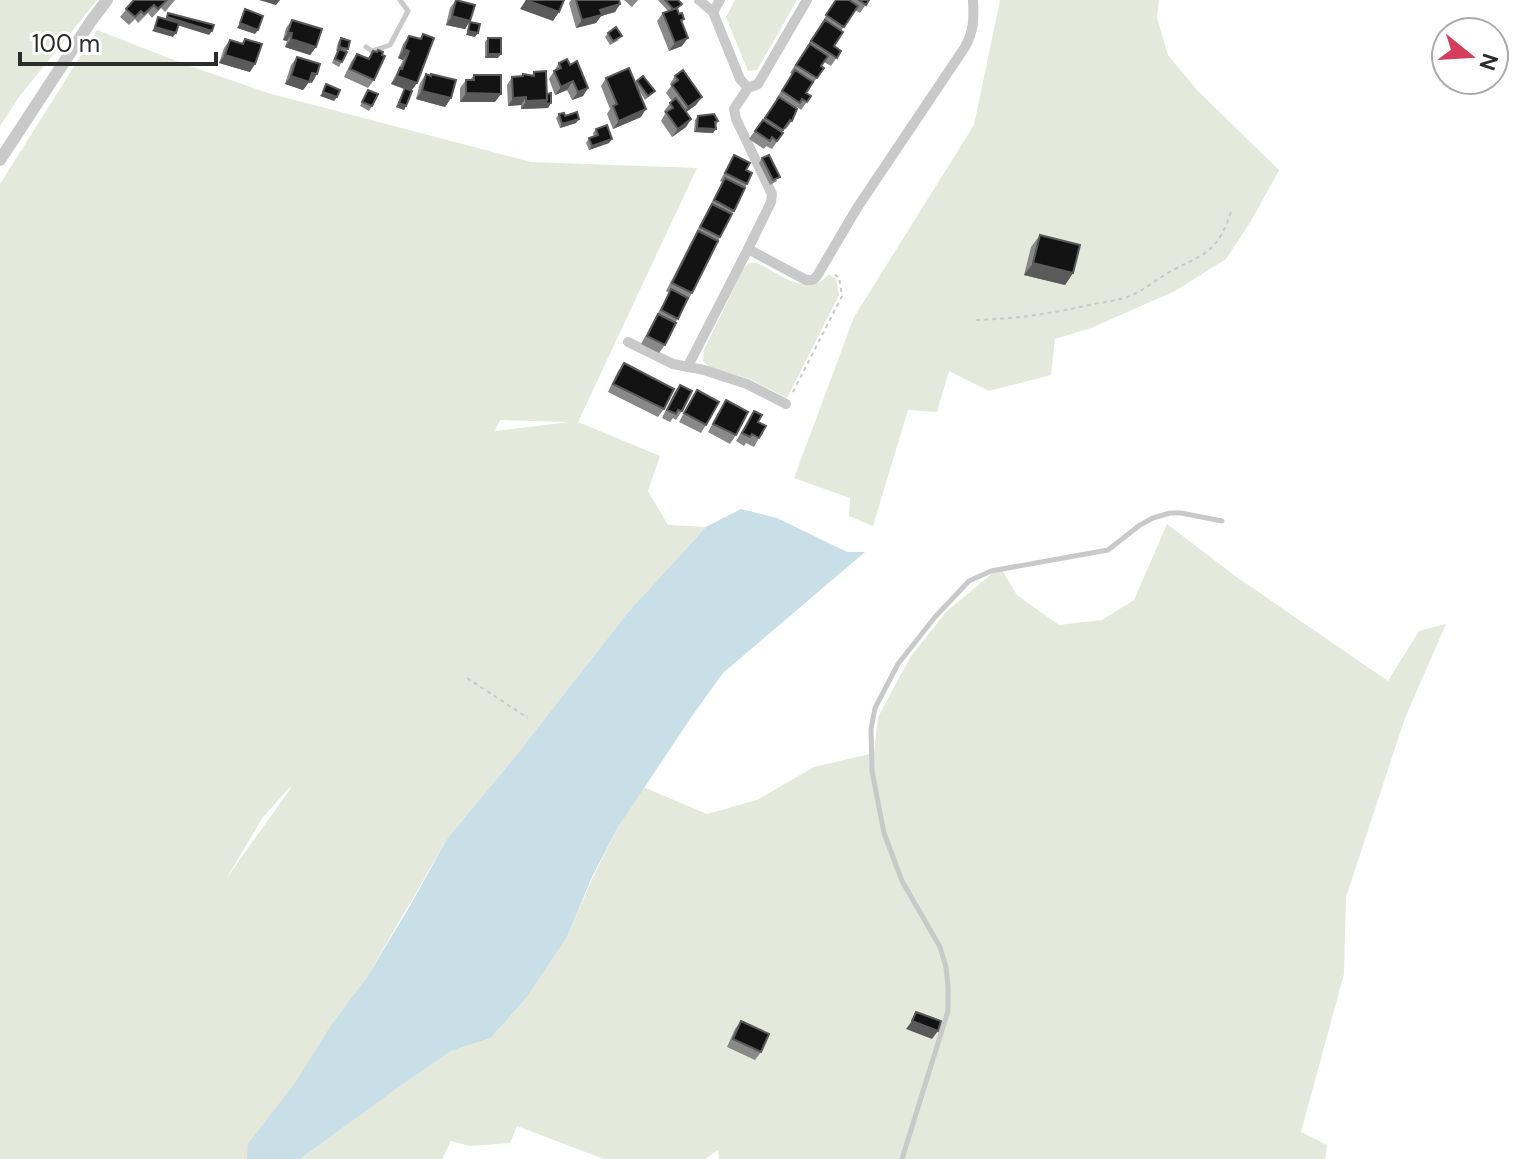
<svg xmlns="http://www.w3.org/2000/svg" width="1526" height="1159" viewBox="0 0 1526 1159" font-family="'DM Sans',sans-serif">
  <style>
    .green { fill: #e4e9db; fill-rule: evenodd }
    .water { fill: #c8dfe7 }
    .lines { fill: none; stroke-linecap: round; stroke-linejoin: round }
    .path { stroke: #c9c9c9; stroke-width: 2; stroke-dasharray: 4 4; stroke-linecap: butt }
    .service { stroke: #c9c9c9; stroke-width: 5 }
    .minor { stroke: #c9c9c9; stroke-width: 10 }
    .tertiary { stroke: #c9c9c9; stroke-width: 12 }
    .wall { fill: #898989 }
    .shaded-wall { fill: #5a5a5a }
    .building { fill: #131313; stroke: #5a5a5a; stroke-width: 2 }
  </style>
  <rect width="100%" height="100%" fill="#fff"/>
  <path class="green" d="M0,0H97L19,97L0,126Z
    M735,0H797L757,70L748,71L726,17Z
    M1000,0H1159L1157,18L1168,55L1197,90L1279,170L1251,221L1226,259L1175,291L1091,328L1055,339L1051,375L989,391L949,371L937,412L908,410L873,526L849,516L850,498L794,478L854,317L974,125Z
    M97,30L181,63L268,93L531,162L697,168L578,422L660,456L648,491L668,525L706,527L629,611L514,758L447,839L367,977L249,1159H0V184ZM500,420L569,422H570L495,431ZM290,787L291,788L226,879L263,817Z
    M749,263H757C780,274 809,299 829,274L836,279L839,295L787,398L750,379L709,367L703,361L704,350L743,269Z
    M1167,524L1238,578L1388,681L1419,631L1446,624L1405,718L1346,897L1344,974L1301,1132L1327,1145L1325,1159H719L718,1150L705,1159H604L517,1126L510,1143L470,1146L451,1141L442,1159H300L399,1087L451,1051L491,1038L527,997L567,937L593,877L618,827L643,787L707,814L757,800L814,767L874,753L878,717L911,656L947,611L1000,567L1017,595L1059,625L1102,620L1134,600Z"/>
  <path class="water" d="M741,509L777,518L847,552H865L723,673L692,716L618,827L592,877L567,937L527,997L491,1038L451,1051L399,1087L300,1159H247L248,1144L295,1083L330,1027L367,977L411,904L447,839L514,758L629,611L706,527Z"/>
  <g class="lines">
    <path class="path" d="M976,320C1017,319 1054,313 1094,304C1104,302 1114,301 1124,298C1143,292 1156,279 1173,270C1207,253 1219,250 1231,211
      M793,392L842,296L839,277L833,274
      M467,678L528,718"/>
    <path class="service" d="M366,47L372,51L390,45L408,11L400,0
      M902,1159L948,1011V986L946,967L940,947L902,881L884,833L872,771L871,729L875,708L898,664L935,617L969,581L991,571L1108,550L1140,525L1153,518L1170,513H1181L1222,521"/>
    <path class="minor" d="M699,0L713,12
      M720,0L713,12L740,79L748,88L758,84L807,0
      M748,249L771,202L772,194L736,119L734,109L748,88
      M628,342L673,364L704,370L747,384L786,404
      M688,366L748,249L806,280H813L817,276L857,208L965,47C974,31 974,18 973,0"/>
    <path class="tertiary" d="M0,160L91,21L107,0"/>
  </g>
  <path class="wall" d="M134,0H175L165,12L161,8L152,18L148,13L138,23L135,19L129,25L120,17Z
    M456,0L470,21L465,29L446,25L450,8Z
    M571,0H619L620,4L615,12L601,16L596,23L576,28L569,3Z
    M624,0H638L632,7Z
    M658,0H678L677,9L679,14L684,19L682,22V46L669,51L657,21L663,13L668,11Z
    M836,0H869L860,13L855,10L841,31L834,46L841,51L831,66L824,62L821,66L824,68L806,93L811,96L801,110L797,107L792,121L786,129L784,128L782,132L783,133L772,149L766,146L764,149L749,139L777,100L776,99L792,74L790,73Z
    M292,20L316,47L310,55L285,47L287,41L283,40L286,28Z
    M608,33L619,40L610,45L605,37Z
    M423,34L417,83L411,91L406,106L404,110L396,107L404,89L391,84L403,60L398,58L403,44L409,36L420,39Z
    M341,38L348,49L339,67L332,63L337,51H336L338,42Z
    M488,38L498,58H485V42Z
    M245,39L250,72L219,63L224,48L230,40L242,44Z
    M373,51L374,80L368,88L344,77L351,62L357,54L368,59Z
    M297,57L312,83L309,82L303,90L285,84L291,65Z
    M559,63L570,65L588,88L583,96L572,100L567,90L555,95L549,79Z
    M534,72L551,103L548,108L521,109V105L508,106L507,85L512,77L521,76L523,74L532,75Z
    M426,74L451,98L445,107L416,99L420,83Z
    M474,75L495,102H460V88L466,80H470Z
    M675,76L696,105L686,112L691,119L686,127L672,137L661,121L665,114L664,111L672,101L666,93L671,86L670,84Z
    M606,78L635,83L637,81L655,91L645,100L640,92L641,117L613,129L607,114L610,109L601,86Z
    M368,90L372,106L369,111L360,106Z
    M559,114L565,116L576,123L560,128L556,118Z
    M698,116L718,121L713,133L694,132L695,120Z
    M596,129L609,143L589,150L586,143L589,138L594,137L593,133Z
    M734,155L746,170L747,184L692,293L675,323L665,345L659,353L641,344L669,293L666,291L722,182L720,181Z
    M762,158L777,181L770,185L759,163Z
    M1040,235L1073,273L1065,285L1024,275L1031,247Z
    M624,363L664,409L658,417L608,392L618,371Z
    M680,385L682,411L676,420L673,418L670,422L662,418L674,393Z
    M697,390L706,425L701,433L679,422Z
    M726,400L736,435L730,444L708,432Z
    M754,411L758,422L759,438L754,447L746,443L744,446L736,441Z
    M741,1021L761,1052L755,1060L727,1047L735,1029Z"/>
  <path class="shaded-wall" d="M259,0H280L276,5Z
    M526,0L559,12L553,21L520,9Z
    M620,4L615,12L601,16L596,23L576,28L582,20L600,10Z
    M452,16L470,21L465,29L446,25Z
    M167,17L212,31L209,35L164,21Z
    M240,23L258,30L255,34L237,28Z
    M155,27L176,33L173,37L152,31Z
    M468,31L478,33L475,37L466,35Z
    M288,32L292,33L287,41L283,40Z
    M688,38L682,46L669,51L675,43Z
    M291,39L316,47L310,55L285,47Z
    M404,49L409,51L403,60L398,58Z
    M488,54H501L498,58H485Z
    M225,55L255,64L250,72L219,63Z
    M312,73L317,74L312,83L309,82L303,90L285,84L291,76Z
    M397,76L417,83L411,91L391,84Z
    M573,81L567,90L555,95L561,87Z
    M588,88L583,96L572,100L578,92Z
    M422,91L451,98L445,107L416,99Z
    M323,92L337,97L334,101L320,96Z
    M466,93L501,94L495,102H460Z
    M526,97L521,105L508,106L513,98Z
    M702,97L696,105L682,115L688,107Z
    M547,100L551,103L548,108L521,109L526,101Z
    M399,103L406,106L404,110L396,107Z
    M646,109L641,117L613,129L619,121Z
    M579,119L576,123L560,128L562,124Z
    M691,119L686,127L672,137L678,129Z
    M697,128L716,129L713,133L694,132Z
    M612,139L609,143L589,150L592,146Z
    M1033,263L1073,273L1065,285L1024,275Z
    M912,1021L938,1031L932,1039L906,1029Z"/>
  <path class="building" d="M134,0H167L158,9L154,5L144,14L141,11L135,17L126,9Z
    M456,0L475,5L470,21L452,16Z
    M526,0H564L559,12Z
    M576,0H619L620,4L600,10L602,15L582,20Z
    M665,0H678L682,4L677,8L673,9Z
    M836,0H849L858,6L844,27L826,15Z
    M859,0H869L866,5Z
    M677,8L679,14L682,13L684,19L681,20L688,38L675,43L663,13Z
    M245,9L263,16L258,30L240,23Z
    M168,13L214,25L212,31L167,17Z
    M158,17L179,23L176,33L155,27Z
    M292,20L322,29L316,47L291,39L292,33L288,32Z
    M825,20L843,32L834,46L841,51L837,58L811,41Z
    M470,22L480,24L478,33L468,31Z
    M616,27L622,36L613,41L608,33Z
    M423,34L434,38L417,83L397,76L400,68L402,69L409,51L404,49L409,36L421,39Z
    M341,38L350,41L348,49L339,47Z
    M488,38H501V54H488Z
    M245,39L262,44L255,64L225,55L230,40L243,44Z
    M810,44L828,56L821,66L824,68L817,78L796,65Z
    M339,49L347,52L342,62L335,59Z
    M378,50L383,52L382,55L385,56L374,80L350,69L357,54L369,59L373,51L377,52Z
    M297,57L320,64L317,74L312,73L309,82L291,76Z
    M567,59L570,65L577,61L588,88L578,92L573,81L561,87L554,71L561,68L559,63Z
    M629,68L646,109L619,121L613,106L617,104L606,78Z
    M683,70L702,97L688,107L672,85L678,80L675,76Z
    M795,70L813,82L806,93L811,96L807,102L802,99L800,103L782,91Z
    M546,71L547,100L526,101V97L513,98L512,77L523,76V74L534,76V72Z
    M426,74L431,76V74L456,80L451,98L422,91Z
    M474,75H501V94L466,93V80H474Z
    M643,76L655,91L648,96L637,81Z
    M326,84L340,90L337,97L323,92Z
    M405,88L412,91L406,106L399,103Z
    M368,90L378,94L372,106L362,102Z
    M551,93V103L545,104L547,100V94Z
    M779,97L797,109L792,121L790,120L783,130L765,118Z
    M676,98L691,119L678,129L666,112L673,108L670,103Z
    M577,112L579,119L562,124L559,114L564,113L565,116Z
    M714,114L718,121L715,122L716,129L697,128L698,116Z
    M763,120L783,133L777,141L772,137L770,141L755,131Z
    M607,125L612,139L592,146L589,138L598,135L596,129Z
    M734,155L750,163L746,170L752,173L747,184L725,173Z
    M769,155L780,177L773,180L762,158Z
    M725,178L745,188L734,211L714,200Z
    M712,204L732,214L720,237L700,227Z
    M698,231L718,241L692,293L672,283Z
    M1040,235L1080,245L1073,273L1033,263Z
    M671,289L688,298L678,319L661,310Z
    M658,314L676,323L665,345L647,336Z
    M624,363L674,389L664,409L613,384Z
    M680,385L692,391L682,411L678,410L676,414L667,410Z
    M697,390L719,402L706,425L684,413Z
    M726,400L748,412L736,435L713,424Z
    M754,411L762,415L758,422L766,426L759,438L752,434L750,437L742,433Z
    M916,1012L941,1021L938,1031L912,1021Z
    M741,1021L769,1034L761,1052L733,1039Z"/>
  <g transform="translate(1470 56) rotate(108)"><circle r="38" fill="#ffffff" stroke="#ababab" stroke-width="2"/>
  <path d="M0-6L14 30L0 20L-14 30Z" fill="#d53d5b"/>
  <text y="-12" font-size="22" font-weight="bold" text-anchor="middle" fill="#2c2c2c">N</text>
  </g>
  <path d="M20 52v12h196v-12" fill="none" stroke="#2c2c2c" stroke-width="4"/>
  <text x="32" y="52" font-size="24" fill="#2c2c2c" stroke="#ffffff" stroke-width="6" paint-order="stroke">100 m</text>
</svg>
